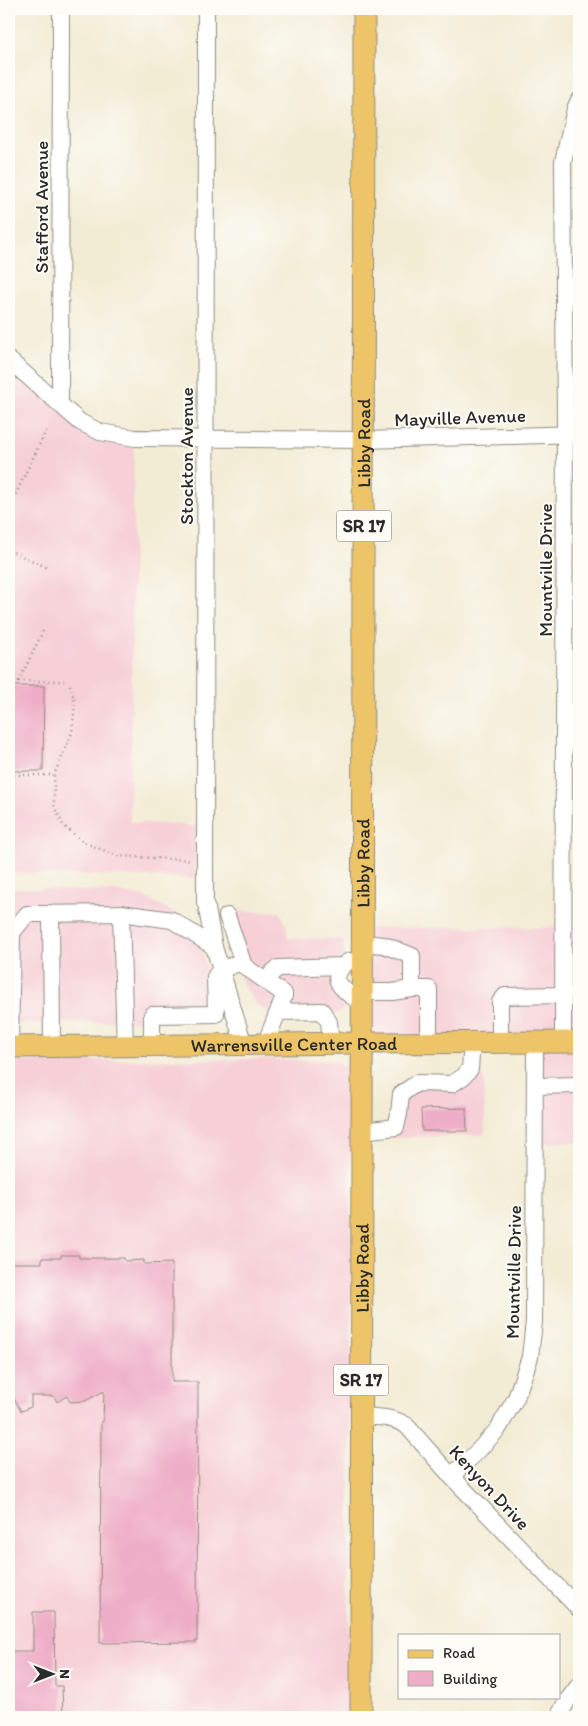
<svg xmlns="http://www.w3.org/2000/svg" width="588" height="1726" viewBox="0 0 588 1726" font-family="Itim,sans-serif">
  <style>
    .built { fill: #f6cfd7 }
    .building { fill: #efaec7 }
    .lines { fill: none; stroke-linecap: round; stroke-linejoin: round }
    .minor-casing { stroke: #8f8c80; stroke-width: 18 }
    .major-casing { stroke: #8f8c80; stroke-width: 23 }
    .path { stroke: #8f8c80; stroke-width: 2.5; stroke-dasharray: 1 4; stroke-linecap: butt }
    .minor { stroke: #fff; stroke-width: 16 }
    .major { stroke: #eec469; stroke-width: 21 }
    .labels { text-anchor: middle; stroke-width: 4; stroke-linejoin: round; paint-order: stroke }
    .shield { fill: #fdfcf7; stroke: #6a6a68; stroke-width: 1 }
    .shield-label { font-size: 18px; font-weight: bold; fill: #2b2b2b }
    .street-label { font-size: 19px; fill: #2b2b2b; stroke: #fdfcf7 }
  </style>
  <rect width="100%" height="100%" fill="#fdfcf7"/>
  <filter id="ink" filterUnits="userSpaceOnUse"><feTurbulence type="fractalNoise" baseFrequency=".02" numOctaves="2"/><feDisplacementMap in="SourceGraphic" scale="10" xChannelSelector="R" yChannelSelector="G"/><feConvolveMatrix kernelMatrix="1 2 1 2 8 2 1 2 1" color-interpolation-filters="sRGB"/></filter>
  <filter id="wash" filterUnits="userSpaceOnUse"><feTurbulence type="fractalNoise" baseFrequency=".0096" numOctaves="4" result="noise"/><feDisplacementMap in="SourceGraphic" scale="20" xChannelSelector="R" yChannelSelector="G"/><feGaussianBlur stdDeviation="1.12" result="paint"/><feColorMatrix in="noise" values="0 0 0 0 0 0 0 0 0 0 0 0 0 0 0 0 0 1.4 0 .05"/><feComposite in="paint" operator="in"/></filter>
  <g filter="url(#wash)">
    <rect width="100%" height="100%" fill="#f3ecd5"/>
    <path class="built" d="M9,370L19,379L134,443L130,822L197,826L195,878L9,873Z
      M14,888L119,892L145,897L186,919L193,925L220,1010L208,1019L9,1024V889Z
      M221,911L280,912L287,928L288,938L344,939V1010L338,1013L291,1015L268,1012L256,1004L244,986Z
      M579,927V1142L535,1143V1043H363V928Z
      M266,1059L337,1061L348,1069L350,1082L351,1343L348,1717H9V1061Z
      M413,1077H484L485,1131L483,1135L389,1138V1116L394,1113L396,1090L403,1083Z"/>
    <g id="blocks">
      <path class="building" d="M9,686H44L43,771H9Z
        M466,1108L467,1131H422L421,1109Z
        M61,1255H79V1258H124L125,1261L144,1260V1264L172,1263V1382H198L197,1642L100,1643L101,1422H103L104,1391L85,1401L70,1402L67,1396L57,1402L54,1396H31V1407L21,1411L13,1397H9V1263H42V1258H61Z
        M33,1612H54L55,1686H62L63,1717H9V1651H33Z"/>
    </g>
  </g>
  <g filter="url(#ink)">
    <use href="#blocks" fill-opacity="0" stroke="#8f8c80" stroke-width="1"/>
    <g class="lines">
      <g class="minor-casing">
        <path id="minor" d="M9,360L80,422L100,432L135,438L364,440L579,434
          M60,405L61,9
          M205,903L206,9
          M207,909L214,947L244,1045
          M51,913L52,1047
          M121,913L125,1046
          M227,916L244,966L284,994V996L265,1045
          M349,961C323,980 346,992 363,1004
          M266,982L272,973L278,968L342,966
          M412,989H429V1043
          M363,992H392L412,989V956L384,945L363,943
          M278,1012L322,1011L329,1022L331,1043
          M500,1043V1002L505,996L564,995
          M563,1043L565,422L563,162L575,109L579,100
          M152,1046V1015L216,1014L215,977L220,970L242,962
          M10,1047L12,933L27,914L121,913L172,920L214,947
          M535,1086L579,1085
          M362,1131L396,1127L399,1114L401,1094L417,1083L452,1084L464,1076L470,1069L472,1043
          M360,1416C377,1417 392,1417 406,1425L451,1476L579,1609
          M451,1476L477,1452L498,1429L516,1398L530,1357L534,1322L535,1043
          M558,1717L567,1701L579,1685"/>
      </g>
      <g class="major-casing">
        <g id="major">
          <path id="s1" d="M9,1047L363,1043L579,1042"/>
          <path id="s2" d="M361,1717L364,9"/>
        </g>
      </g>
      <path class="path" d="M9,508L47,429
        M9,550L48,568
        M43,631L19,681H64
        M70,685L75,702L72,733L54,775V805L63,825L83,842L118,856L191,860
        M9,775H54"/>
      <use href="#minor" class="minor"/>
      <use href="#major" class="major"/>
    </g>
  </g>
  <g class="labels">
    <g class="shield">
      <rect x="336.5" y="510.5" width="55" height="31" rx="4"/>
      <rect x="333.5" y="1364.5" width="55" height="31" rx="4"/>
    </g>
    <g class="shield-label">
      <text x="364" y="532">SR 17</text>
      <text x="361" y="1386">SR 17</text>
    </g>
    <g class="street-label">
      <text transform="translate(41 207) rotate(-90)" y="7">Stafford Avenue</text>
      <text transform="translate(460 417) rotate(-2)" y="7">Mayville Avenue</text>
      <text dy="7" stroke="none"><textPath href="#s2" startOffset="1274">Libby Road</textPath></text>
      <text transform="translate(186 456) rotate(-90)" y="7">Stockton Avenue</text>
      <text transform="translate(545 570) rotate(-90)" y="7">Mountville Drive</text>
      <text dy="7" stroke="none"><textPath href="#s2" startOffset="854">Libby Road</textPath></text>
      <text dy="7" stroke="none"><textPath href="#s1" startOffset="285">Warrensville Center Road</textPath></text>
      <text dy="7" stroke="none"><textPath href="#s2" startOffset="449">Libby Road</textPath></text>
      <text transform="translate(513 1272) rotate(-89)" y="7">Mountville Drive</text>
      <text transform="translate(490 1487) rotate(47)" y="7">Kenyon Drive</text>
    </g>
  </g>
  <rect width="588" height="1726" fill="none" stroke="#fdfcf7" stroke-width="30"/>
  <rect x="398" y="1634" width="162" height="65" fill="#fdfcf7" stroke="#a9a8a5"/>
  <rect x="408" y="1650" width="25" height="8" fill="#eec469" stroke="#a9a8a5"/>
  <text x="443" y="1658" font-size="15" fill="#2b2b2b">Road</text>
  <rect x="408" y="1671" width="25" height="15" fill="#efaec7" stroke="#a9a8a5"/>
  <text x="443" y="1684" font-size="15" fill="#2b2b2b">Building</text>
  <g transform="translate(52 1674) rotate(90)" stroke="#fdfcf7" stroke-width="4" paint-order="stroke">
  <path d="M0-4L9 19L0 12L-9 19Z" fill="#2b2b2b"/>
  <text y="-8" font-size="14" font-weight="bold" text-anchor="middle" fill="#2b2b2b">N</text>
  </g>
</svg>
